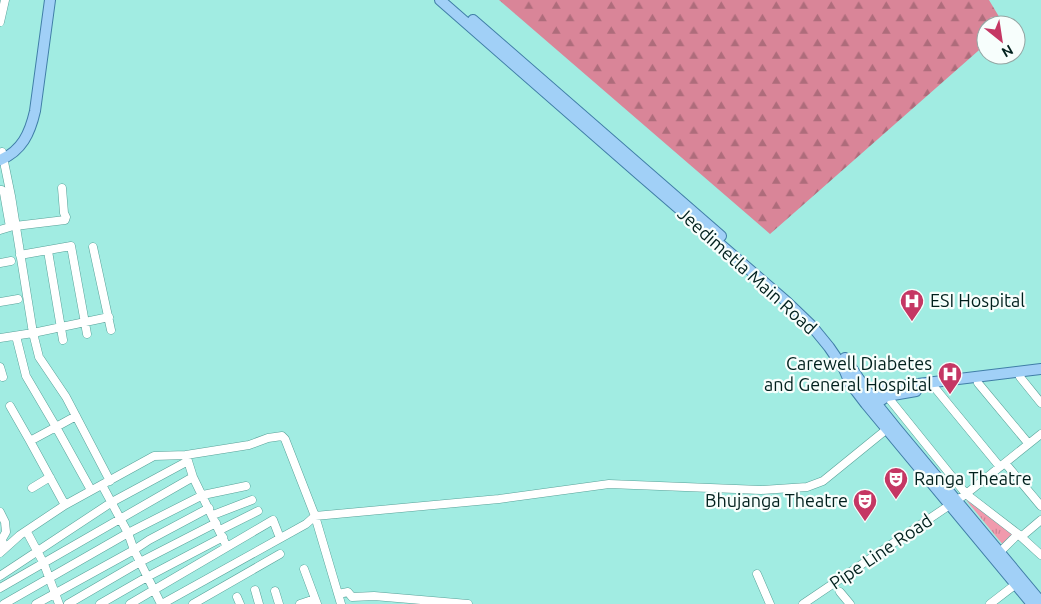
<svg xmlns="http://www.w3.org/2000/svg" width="1041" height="604" viewBox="0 0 1041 604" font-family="Ubuntu,sans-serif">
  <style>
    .grass { fill: url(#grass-tufts) }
    .forest { fill: url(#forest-firs) }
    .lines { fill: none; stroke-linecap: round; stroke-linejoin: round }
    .minor-casing { stroke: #58a299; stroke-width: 9 }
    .major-casing { stroke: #407ea7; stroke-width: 12 }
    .minor { stroke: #fff; stroke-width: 8 }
    .major { stroke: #a1d0f7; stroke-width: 10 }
    .labels { text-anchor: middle; stroke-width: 4.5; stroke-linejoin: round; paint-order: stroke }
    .street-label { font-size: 18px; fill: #01201d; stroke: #f7fefc }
    .poi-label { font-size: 18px; fill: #01201d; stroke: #f7fefc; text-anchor: start }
  </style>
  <defs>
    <pattern id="grass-tufts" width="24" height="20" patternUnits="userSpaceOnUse" patternTransform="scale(1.25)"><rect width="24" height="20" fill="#f09aad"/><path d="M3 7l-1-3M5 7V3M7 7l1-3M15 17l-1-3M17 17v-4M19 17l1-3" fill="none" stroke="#cc8494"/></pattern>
    <pattern id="forest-firs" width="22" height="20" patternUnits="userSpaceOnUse" patternTransform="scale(1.25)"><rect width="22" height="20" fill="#d98598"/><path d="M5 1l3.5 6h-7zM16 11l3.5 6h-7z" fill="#ae6c7b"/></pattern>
  </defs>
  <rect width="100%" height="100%" fill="#a1ece2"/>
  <path class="grass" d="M966,500L1016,534L1004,546Z"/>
  <path class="forest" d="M499,0H989L1004,25H986V44L770,234Z"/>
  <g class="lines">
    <g class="minor-casing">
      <path id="minor" d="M0,22L5,0
        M2,152L11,196L33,333L39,357L66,397L110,481
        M0,190H2L4,193L10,227L0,230
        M15,226L65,220L66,217L64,213L62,188
        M93,247L111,330
        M48,251L63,340
        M20,255L71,246L87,334
        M0,263L11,261
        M0,302L18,299
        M16,336L26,376L56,427L30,441L65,505
        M0,338L33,333L109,317
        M0,367L3,377
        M1020,377L1041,403
        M978,383L1028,443
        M935,388L1000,467
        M887,396L966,494L1018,534L1041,555
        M10,406L30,441
        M76,416L56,427L91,490
        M1005,463L1041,506
        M102,485L128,533L134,550L161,604
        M32,488L50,477
        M0,512L5,522L6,532L2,539L4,549
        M213,515L252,500
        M220,530L258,511
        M27,532L44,564L59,604
        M1021,537L1041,520
        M1000,552L1018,534
        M0,553L20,535L65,505L154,456L186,455L187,459
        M304,569L317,604
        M757,574L770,604
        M0,576L112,502L188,461L193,477L227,547
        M0,588L193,477
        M255,590L259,604
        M275,591L279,604
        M840,592L850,604
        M338,594L348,592L352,597L374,596L468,604
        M237,597L240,604
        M4,604L128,533L203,495L246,486
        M36,604L134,550L149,540L209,508
        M68,604L140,562L216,523
        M100,604L147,577L223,537
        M130,604L273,520L280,538
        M162,604L306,524L315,516L285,439L282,436L268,438L249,445L186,455
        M193,604L280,554
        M300,604L315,599
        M341,604L315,516L499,499L609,484L761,490L807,487L823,481L887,429
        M803,604L966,494L1041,434
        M990,604L1016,584"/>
    </g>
    <g class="major-casing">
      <path id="major" d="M440,0L640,175L787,302L811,325L829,347L844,369L850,383L866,404L1032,604
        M473,20L721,236
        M0,160C22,151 30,133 35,111L50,0
        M845,358L871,397L896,428L1041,602
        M868,399L885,388L1041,369
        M873,406L887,396L916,391"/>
    </g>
    <use href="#minor" class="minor"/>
    <use href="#major" class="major"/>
  </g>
  <defs>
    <g id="hospital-pin" transform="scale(1.25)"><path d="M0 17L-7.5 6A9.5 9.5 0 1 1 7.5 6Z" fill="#c53764" stroke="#f7fefc"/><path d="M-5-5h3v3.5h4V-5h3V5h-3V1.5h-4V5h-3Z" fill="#fff"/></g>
    <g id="theatre-pin" transform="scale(1.25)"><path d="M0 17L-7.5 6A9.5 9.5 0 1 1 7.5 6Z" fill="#c53764" stroke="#f7fefc"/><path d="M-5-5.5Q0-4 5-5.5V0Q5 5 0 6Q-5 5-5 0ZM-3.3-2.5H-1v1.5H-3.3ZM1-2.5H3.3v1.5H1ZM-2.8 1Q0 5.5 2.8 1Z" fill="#fff"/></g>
  </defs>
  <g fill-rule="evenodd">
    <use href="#hospital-pin" x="912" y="301"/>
    <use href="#hospital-pin" x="950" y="374"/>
    <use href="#theatre-pin" x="896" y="479"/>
    <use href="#theatre-pin" x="865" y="501"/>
  </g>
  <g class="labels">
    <g class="street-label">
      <text transform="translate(747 271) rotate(42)" y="6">Jeedimetla Main Road</text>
      <text transform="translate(881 552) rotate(-34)" y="6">Pipe Line Road</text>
    </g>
    <g class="poi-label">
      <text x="930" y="307">ESI Hospital</text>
      <text x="932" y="370" text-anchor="end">Carewell Diabetes<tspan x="932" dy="21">and General Hospital</tspan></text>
      <text x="914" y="485">Ranga Theatre</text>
      <text x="848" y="507" text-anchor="end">Bhujanga Theatre</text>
    </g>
  </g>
  <g transform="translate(1001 40) rotate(150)"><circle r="24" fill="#f7fefc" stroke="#95a5a3"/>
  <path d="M0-4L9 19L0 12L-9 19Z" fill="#c53764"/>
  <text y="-8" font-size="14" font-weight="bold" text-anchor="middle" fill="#01201d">N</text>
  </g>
</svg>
